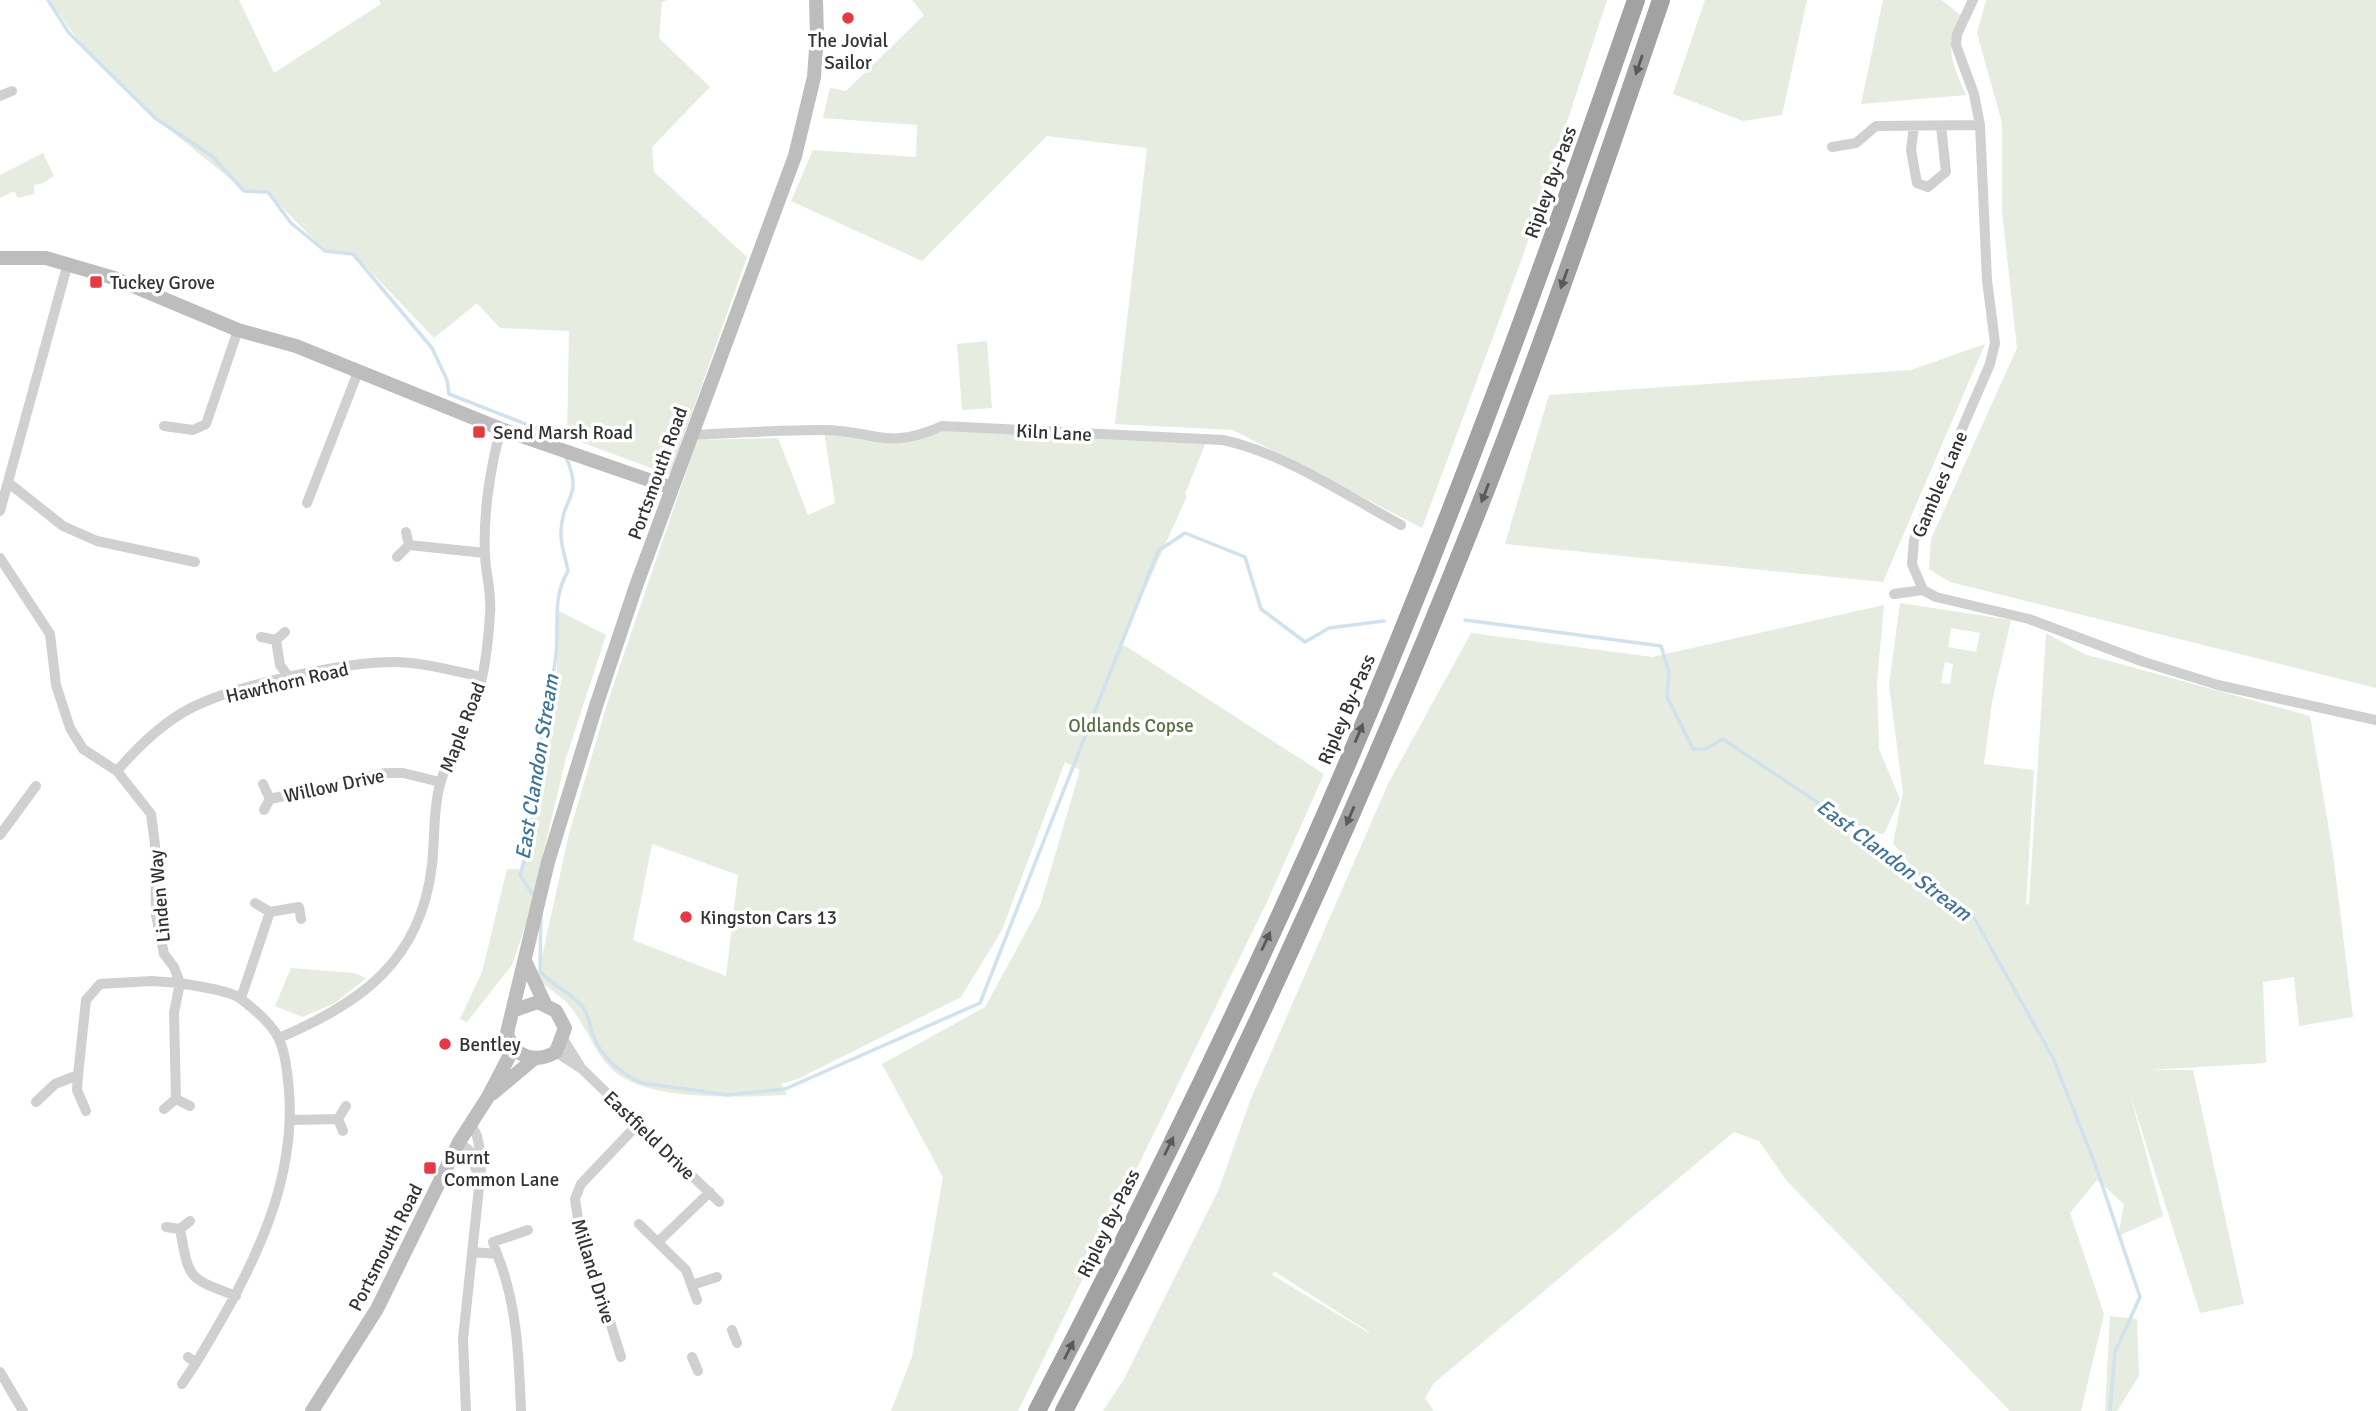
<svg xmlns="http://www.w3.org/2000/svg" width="2376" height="1411" viewBox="0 0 2376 1411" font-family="Signika,sans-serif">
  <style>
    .green { fill: #e6ecdf; fill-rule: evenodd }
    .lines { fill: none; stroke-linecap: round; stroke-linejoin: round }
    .stream { stroke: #cfe2ee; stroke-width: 3.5 }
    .minor { stroke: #d0d0d0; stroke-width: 10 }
    .secondary { stroke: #bdbdbd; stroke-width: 14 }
    .trunk { stroke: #a2a2a2; stroke-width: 18 }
    .oneway { fill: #5a5a5a }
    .poi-dot { fill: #e63946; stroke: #fff; stroke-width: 2.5 }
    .labels { text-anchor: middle; stroke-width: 7; stroke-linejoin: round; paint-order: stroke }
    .poi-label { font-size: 19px; fill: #333; stroke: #fff; text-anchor: start }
    .street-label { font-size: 19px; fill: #333; stroke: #fff }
    .park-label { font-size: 19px; fill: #56703f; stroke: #fff }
    .water-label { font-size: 21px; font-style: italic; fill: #3f7597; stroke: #fff }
  </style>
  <rect width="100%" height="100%" fill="#fff"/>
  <path class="green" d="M49,0H239L274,73L381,4L379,0H668L662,2L659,38L710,87L652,147L654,172L747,257L670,475L567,437L569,331L500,328L477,303L434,338L354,254L325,251L268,193L244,190L155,118L86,51Z
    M912,0H1607L1524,253L1422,528L1233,430L1115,424L1147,148L1047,136L922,261L791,201L813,150L916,157L917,125L823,118L830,88L846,91L924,15Z
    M1705,0H1807L1782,115L1743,121L1673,94Z
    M1883,0H1942L1963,17C1942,46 1953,65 1966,95L1861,104Z
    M1986,0H2376V688L1950,582L1929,569L1931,539L2017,348L2002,211V123L1977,33Z
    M43,153L54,176L43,183L34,185V194L18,198L14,191L0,198V175Z
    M987,341L992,408L962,410L957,344Z
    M1985,344L1883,582L1505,544L1549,395L1911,370Z
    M942,428L1206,442L1185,494L1187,496L1121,643L1324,774L1266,904L1018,1411H891L912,1357L943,1177L882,1064L985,1007L1040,906L1080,770L1065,762L1002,930L961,997L798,1079L781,1084L787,1095C742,1097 651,1102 615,1072C595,1055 588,1030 573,1010C564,998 548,988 537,979L569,834L608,701L697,440L778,438L808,515L835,503L824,431L874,440ZM652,844L738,875L726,976L633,940Z
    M1900,603L2011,620L1992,702L1984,764L2034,770L2026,905L2029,904L2046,633L2084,654L2310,716L2333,854L2353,1017L2299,1026L2294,977L2263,982L2266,1063L2150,1070H2193L2244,1304L2200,1313L2130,1094L2163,1216L2118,1236L2124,1204L2097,1180L2070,1213L2104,1314L2081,1411H2010L1786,1180L1759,1141L1734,1132L1434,1383L1425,1398L1434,1411H1103L1124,1379L1219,1189L1250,1101L1388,784L1471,633L1652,657L1884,605L1877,682L1879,749L1900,799L1884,834L1870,832L1857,839L1953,902L1919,875L1893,843L1903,793L1889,685ZM1951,628L1980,633L1976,652L1948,647ZM1945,662L1953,664L1950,684L1941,683ZM1274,1271L1369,1332V1333L1272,1275Z
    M557,610L606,635L566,758L527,921L512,965L467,1022L460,1019L482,972L507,869H520L557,670Z
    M291,968L354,973L366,978L335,1003L302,1017L275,1006Z
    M2110,1316L2137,1319L2139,1376L2117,1411H2105Z"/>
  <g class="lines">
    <path class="stream" d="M48,0L69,33L155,118L212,156L244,191L268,192L291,223L325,251L353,254L432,348L447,380L449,394L536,428L553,441
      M1465,620L1661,646L1669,672L1667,697L1693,749H1705L1723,739L1882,846L1972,914L2053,1058L2095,1164L2140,1297L2115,1352L2110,1411
      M536,899L520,875C535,833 534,787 540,743C544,713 553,684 556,654C559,623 552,598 568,571C566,559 560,544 561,532C562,495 584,499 566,457
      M541,913L540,971C552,985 569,992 581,1005C589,1013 589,1025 593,1035C601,1057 621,1074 642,1083L728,1095L785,1089L980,1003L1158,551L1185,533L1245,557L1261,609L1305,642L1329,628L1384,621"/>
    <path class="minor" d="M1973,0L1957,34L1956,45L1974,94L1980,125L1987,280L1995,343L1990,364L1914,540L1912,564L1923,590L1936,597L2029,619L2144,662L2218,685L2376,720
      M0,96L12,91
      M1914,126L1911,150L1917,183L1928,187L1946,172L1941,126
      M1832,147L1856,143L1876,126L1980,125
      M164,426L193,430L206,424L238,330
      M691,435C734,433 778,430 821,430C873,429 884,452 942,426L1223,440C1286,454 1344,494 1401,525
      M10,484L63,526L97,541L195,562
      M307,503L358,372
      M0,511L68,263
      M409,545L485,553
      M397,557L409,545L406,532
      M0,558L50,634L56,685L70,728L83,749L117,771L151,814L155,845L156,915L164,954L174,967L180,983C194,986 231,990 241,999C254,1009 271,1023 278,1037C286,1053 287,1073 289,1090C297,1190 246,1280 196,1363L188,1357
      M1894,594L1923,590
      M261,637L276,640L285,632
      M276,640L280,665L290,679
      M117,771C141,743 169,716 204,702C249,683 349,661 397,662C426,663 454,671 482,677
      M263,784L270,799
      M264,810L270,799L386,773H403L440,782
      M0,835L36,786
      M255,903L270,912L299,907L301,919
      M241,998L270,912
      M279,1038C361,1003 421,961 432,865C435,839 433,807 441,781C449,754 466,729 475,703C485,674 488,644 490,614C492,595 486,575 485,556C483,516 490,467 501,429
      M563,1039L580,1066
      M556,1052L582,1069L719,1202
      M78,1075L77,1090L86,1111
      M36,1102L55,1084L78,1075L86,1000L100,984L151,981L180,983L174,1013L176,1099
      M164,1109L176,1099L190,1106
      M291,1120L338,1119
      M343,1131L338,1119L346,1106
      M459,1142L470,1151L477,1173
      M639,1224L686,1270L697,1300
      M166,1227L180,1229L190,1221
      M180,1229C189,1280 188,1278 236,1296
      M659,1241L710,1192
      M472,1252L497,1254C517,1303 519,1357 521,1411
      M497,1254L493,1242L528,1230
      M692,1285L717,1277
      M732,1330L737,1343
      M621,1357L578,1219L575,1199L581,1184L638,1124
      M692,1357L698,1371
      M0,1372L23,1411
      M182,1384L196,1363
      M466,1411L463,1339L482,1159L477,1136L470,1122"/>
    <path class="secondary" d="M0,258H46L114,278L238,330L296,346L501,429L672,488
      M525,961L545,1004
      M515,1010L538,1002L556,1011L565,1028L556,1052C535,1064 513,1057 507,1033L548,862L596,706L636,586L795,156L814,77L817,35L816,0
      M492,1094L535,1058
      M312,1411L377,1309L459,1142L488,1097L514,1047"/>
    <path class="trunk" d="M1037,1411C1133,1226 1225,1039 1310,849C1433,572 1537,287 1636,0
      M1064,1411C1217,1120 1355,820 1476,515C1543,346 1602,173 1661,0"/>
  </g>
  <defs><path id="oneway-solid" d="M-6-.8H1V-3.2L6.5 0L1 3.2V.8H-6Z" transform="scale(1.75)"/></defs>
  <g class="oneway">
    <use href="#oneway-solid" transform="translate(1639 65) rotate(109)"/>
    <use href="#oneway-solid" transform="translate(1564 279) rotate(110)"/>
    <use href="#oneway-solid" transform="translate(1485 493) rotate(111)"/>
    <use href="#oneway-solid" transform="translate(1359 733) rotate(-67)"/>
    <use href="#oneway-solid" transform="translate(1350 816) rotate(113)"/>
    <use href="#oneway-solid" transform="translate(1266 941) rotate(-65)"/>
    <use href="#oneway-solid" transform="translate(1169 1146) rotate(-64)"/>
    <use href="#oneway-solid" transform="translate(1069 1350) rotate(-63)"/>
  </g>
  <g class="poi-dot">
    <circle cx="848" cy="18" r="7"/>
    <rect x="89" y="275" width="14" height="14" rx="3.5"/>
    <rect x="472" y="425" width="14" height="14" rx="3.5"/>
    <circle cx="686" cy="917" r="7"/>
    <circle cx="445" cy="1044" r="7"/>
    <rect x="423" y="1161" width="14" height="14" rx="3.5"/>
  </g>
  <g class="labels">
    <g class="poi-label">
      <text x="848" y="47" text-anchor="middle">The Jovial<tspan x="848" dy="22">Sailor</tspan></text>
      <text x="110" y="289">Tuckey Grove</text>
      <text x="493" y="439">Send Marsh Road</text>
      <text x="700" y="924">Kingston Cars 13</text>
      <text x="459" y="1051">Bentley</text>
      <text x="444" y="1164">Burnt<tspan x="444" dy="22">Common Lane</tspan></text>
    </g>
    <g class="street-label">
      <text transform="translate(1550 182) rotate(-70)" y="7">Ripley By-Pass</text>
      <text transform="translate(1054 432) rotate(3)" y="7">Kiln Lane</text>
      <text transform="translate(657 473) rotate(-70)" y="7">Portsmouth Road</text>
      <text transform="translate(1939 484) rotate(-67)" y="7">Gambles Lane</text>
      <text transform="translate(287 682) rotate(-13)" y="7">Hawthorn Road</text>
      <text transform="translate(1346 709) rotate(-67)" y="7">Ripley By-Pass</text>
      <text transform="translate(462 727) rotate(-69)" y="7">Maple Road</text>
      <text transform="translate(334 785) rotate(-12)" y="7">Willow Drive</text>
      <text transform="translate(159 896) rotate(-95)" y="7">Linden Way</text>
      <text transform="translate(650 1135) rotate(44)" y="7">Eastfield Drive</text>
      <text transform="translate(1108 1223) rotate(-64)" y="7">Ripley By-Pass</text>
      <text transform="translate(385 1247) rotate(-63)" y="7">Portsmouth Road</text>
      <text transform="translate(594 1271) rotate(73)" y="7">Milland Drive</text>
    </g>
    <g class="park-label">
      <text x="1131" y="732">Oldlands Copse</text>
    </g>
    <g class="water-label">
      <text transform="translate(537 767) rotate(-81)" y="7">East Clandon Stream</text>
      <text transform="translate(1894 860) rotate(37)" y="7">East Clandon Stream</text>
    </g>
  </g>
</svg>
